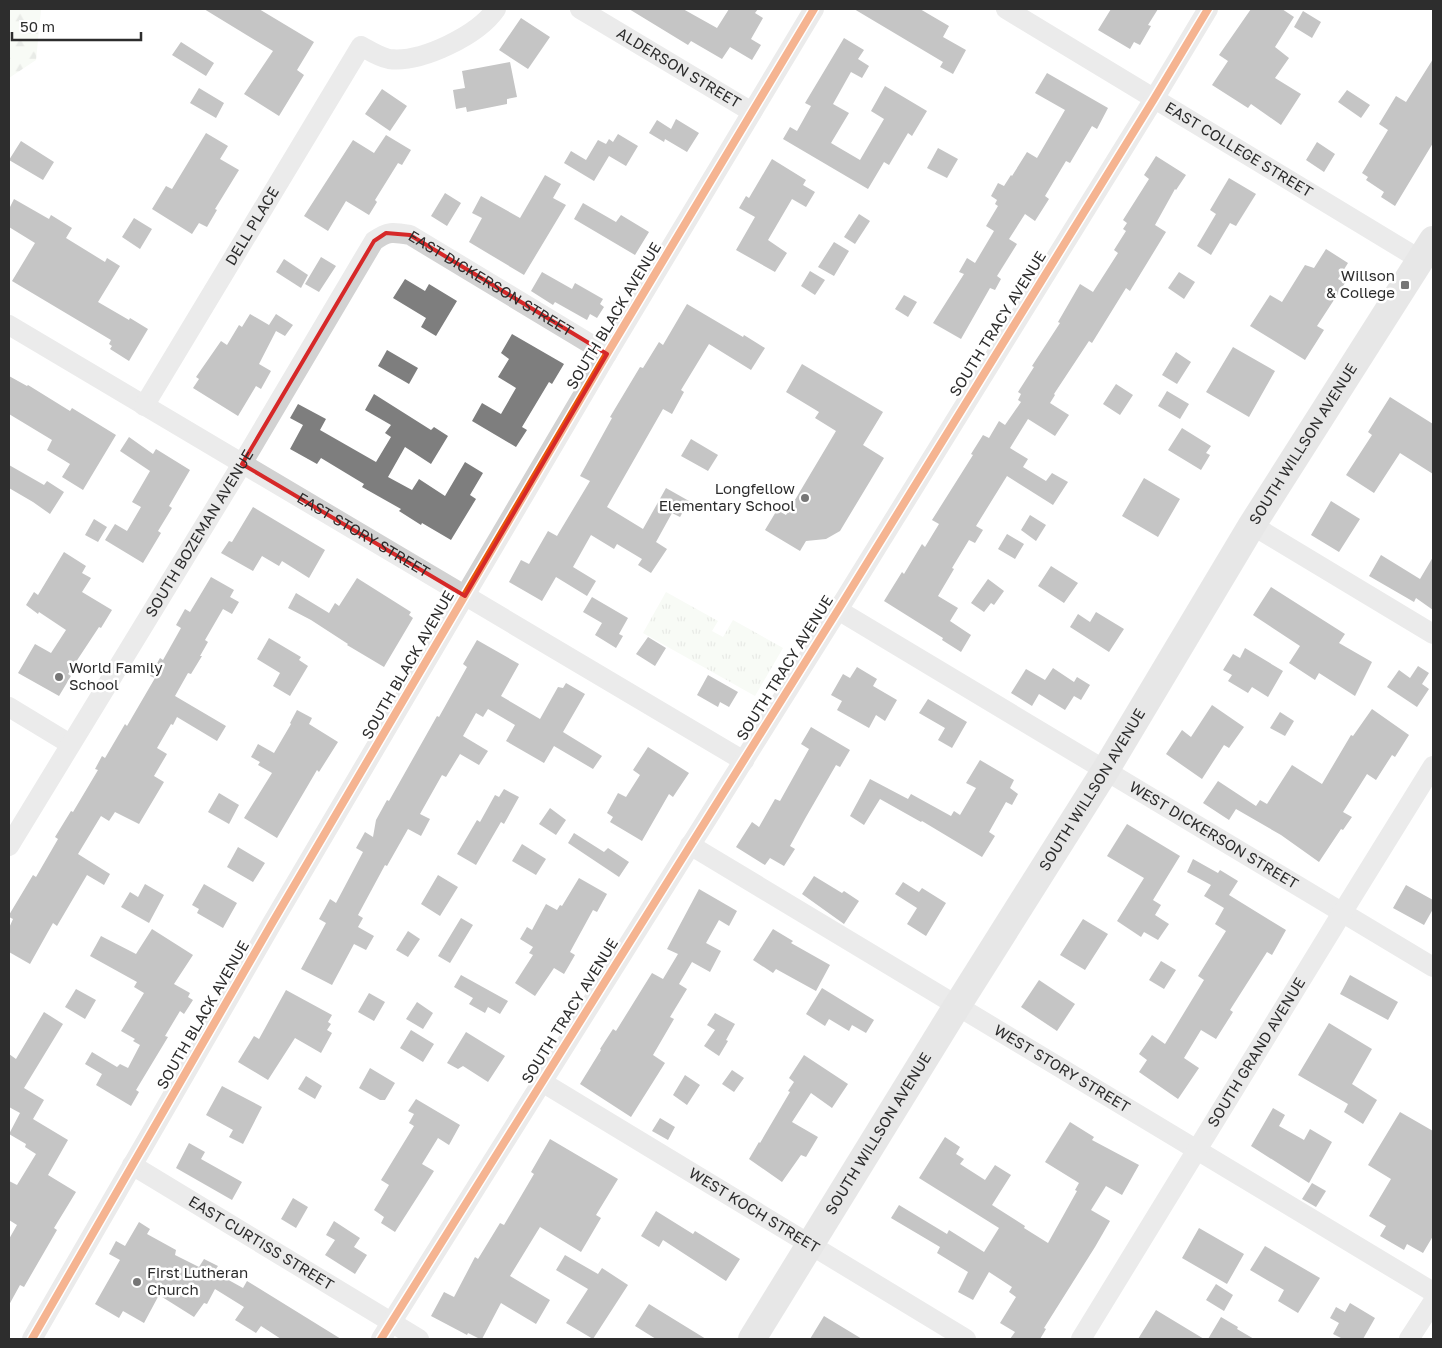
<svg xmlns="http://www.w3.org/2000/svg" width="1442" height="1348" viewBox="0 0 1442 1348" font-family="'Golos Text',sans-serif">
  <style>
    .forest { fill: url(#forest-firs) }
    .park { fill: url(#park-tufts) }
    .building { fill: #7e7e7e }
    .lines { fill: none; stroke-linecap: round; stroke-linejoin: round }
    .minor { stroke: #d2d2d2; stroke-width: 20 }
    .secondary { stroke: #cbcbcb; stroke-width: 28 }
    .cycleway-casing { stroke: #fff; stroke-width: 11 }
    .cycleway { stroke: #e8590c; stroke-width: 8 }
    .marked { fill: none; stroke: #d62828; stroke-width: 4; stroke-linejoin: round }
    .poi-dot { fill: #767676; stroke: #fff; stroke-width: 2 }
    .labels { text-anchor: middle; stroke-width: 5; stroke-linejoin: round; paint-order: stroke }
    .street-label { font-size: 15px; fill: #2d2d2d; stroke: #fff }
    .poi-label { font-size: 15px; fill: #2d2d2d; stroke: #fff; text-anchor: end }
  </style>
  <defs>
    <pattern id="forest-firs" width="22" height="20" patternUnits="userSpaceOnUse" patternTransform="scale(1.25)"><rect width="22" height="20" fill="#eff5ea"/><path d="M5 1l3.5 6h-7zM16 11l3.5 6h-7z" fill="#cdd2c9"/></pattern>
    <pattern id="park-tufts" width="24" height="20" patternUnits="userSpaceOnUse" patternTransform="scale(1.25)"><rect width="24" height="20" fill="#eff5ea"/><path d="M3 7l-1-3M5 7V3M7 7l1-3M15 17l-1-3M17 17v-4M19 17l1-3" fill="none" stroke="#cdd2c9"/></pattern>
  </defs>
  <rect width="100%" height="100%" fill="#fff"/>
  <path class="forest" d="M9,9L41,10L36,60L9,78Z"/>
  <path class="park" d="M666,592L718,621L712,631L723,637L733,620L783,648L755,696L643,633Z"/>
  <path class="building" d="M204,9H259L314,42L297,70L304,75L279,116L244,94L273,51Z
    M629,9H683L717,28L729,9H758L755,13L763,18L751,39L761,45L752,60L730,47L722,59L691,41L688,45Z
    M854,9H920L949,26L943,37L966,50L953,74L940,67L943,62Z
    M1111,9H1158L1148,25L1151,26L1140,45L1134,42L1130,49L1098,30Z
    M1251,9H1282L1294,17L1275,47L1289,58L1275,78L1301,94L1281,125L1251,104L1248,108L1212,85L1228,61L1219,55Z
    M1303,11L1321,22L1312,38L1294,27Z
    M521,18L550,37L528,69L499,50Z
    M844,38L864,50L858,59L869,66L862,78L851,72L833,104L849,113L831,143L860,160L884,119L871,111L885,86L927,111L912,136L908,133L889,165L884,162L868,189L783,139L790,127L797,131L811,106L805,103Z
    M181,42L214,63L206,76L172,55Z
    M1433,59V143L1395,206L1381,197L1384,192L1366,180L1368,177L1362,173L1388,130L1379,124L1396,96L1406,102Z
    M510,62L517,97L507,99V104L467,112L466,107L456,109L453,90L465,88L462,71Z
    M1047,73L1108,108L1097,129L1092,126L1070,163L1066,161L1045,196L1049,199L1035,221L1025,214L1009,239L1017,244L997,276L1001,279L995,290L990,288L961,339L933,323L964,274L959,272L967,258L975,263L994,231L986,226L998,206L995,204L997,200L991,196L998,183L1004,186L1011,175L1012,176L1027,152L1037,158L1065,110L1035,93Z
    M199,88L224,103L216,118L190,103Z
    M382,89L407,106L390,131L365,114Z
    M1347,90L1370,105L1361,118L1338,102Z
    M676,119L699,133L687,152L665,139L664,142L649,133L657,120L671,129Z
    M206,133L228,146L220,159L239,170L215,209L217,210L207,227L199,223L192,234L152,209L166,186L172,189Z
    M618,134L638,146L626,166L609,156L594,181L564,163L571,151L586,160L598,140L606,144L609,139L613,142Z
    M386,135L411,150L402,165L398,163L375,200L377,202L369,215L346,201L328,231L304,216L353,140L374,153Z
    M21,141L54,162L43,180L9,160Z
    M1317,142L1335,154L1324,172L1306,160Z
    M938,148L958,159L947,178L927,168Z
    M1156,156L1186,175L1176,190L1175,189L1155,225L1166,232L1130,291L1126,288L1092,343L1089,341L1054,394L1055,395L1050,403L1069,415L1055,436L1028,419L1010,448L1028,459L1023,467L1046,481L1052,473L1068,482L1053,505L1007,476L976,526L983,530L975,543L969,540L952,568L954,569L938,596L958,608L950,621L971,635L961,652L942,640L943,638L884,601L902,572L904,574L922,544L925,547L939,524L932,520L973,455L971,454L983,435L989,438L999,421L1005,425L1021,402L1018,400L1021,394L1018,392L1034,367L1032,366L1060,323L1058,322L1080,284L1093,292L1118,253L1114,250L1126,231L1123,229L1127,223L1123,220L1149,179L1144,175Z
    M772,159L806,180L803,185L815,192L806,207L792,199L768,240L787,253L775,272L736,250L755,217L739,208L746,196L749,198Z
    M545,175L561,184L553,198L566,205L524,275L469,242L482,218L472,213L481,196L520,218Z
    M1229,178L1256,194L1236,226L1230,223L1211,255L1197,246L1216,214L1210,210Z
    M445,193L461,203L447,226L431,216Z
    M14,199L49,219L51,215L72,228L66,238L105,262L107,258L120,266L98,302L129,320L130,318L148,329L129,361L110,349L112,346L109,344L111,340L12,281L35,243L9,227V209Z
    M583,203L616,222L621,215L649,232L635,255L574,219Z
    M859,214L870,221L855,244L844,237Z
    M134,218L152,229L140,249L122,237Z
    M834,242L849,251L834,276L818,267Z
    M1326,249L1348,263L1338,279L1345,283L1317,326L1324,330L1305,360L1250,326L1270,295L1282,302L1305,265L1314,268Z
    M321,257L336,266L319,292L305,284Z
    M284,259L308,275L301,288L276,272Z
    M810,271L825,280L815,295L801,286Z
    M542,272L572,289L575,283L603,299L600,304L604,307L597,318L590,314L587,320L555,302L553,305L531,291Z
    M1179,272L1195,282L1184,299L1168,288Z
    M405,279L425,291L429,284L457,301L436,336L421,327L426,318L393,298Z
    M904,295L917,302L908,317L895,309Z
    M687,304L743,337L744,335L765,348L751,370L709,344L681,390L684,392L672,414L663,409L607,507L643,529L666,488L689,501L680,517L672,513L656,542L667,549L651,573L638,565L642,559L617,544L614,549L591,535L573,567L596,581L587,596L556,577L542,601L509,582L521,560L529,564L548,531L557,536L590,481L580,476L612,418L610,417L640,367L643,368L659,342L663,345Z
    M250,314L269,325L276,314L293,325L285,336L276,331L259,364L271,371L261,389L256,386L238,416L193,388L199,379L196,377L221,341L227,345L239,325L242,327Z
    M512,334L564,364L552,384L549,382L522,427L527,430L516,447L472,421L482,403L501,414L516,388L498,377L509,359L501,353Z
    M1233,347L1275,371L1249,417L1206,392Z
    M387,350L418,368L409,384L378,366Z
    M1176,352L1191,362L1177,384L1162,375Z
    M802,364L883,412L863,445L884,458L840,531L826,539L806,541L800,551L765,530L777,510L786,515L836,431L815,418L819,412L786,392Z
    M9,376L27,386L28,385L70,411L72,408L116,435L83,490L62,477L70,464L47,450L52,440L9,414Z
    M1116,384L1133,395L1120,415L1103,404Z
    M1167,391L1189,404L1180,419L1158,406Z
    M374,394L431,430L434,427L448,436L431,464L405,447L388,477L412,490L419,479L445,496L465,462L483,473L470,495L476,499L451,540L422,523L421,525L399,511L401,509L362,487L364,484L321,458L317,464L290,449L303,425L290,418L298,404L326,419L320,430L376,462L391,437L385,433L391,425L365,410Z
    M1390,397L1433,424V474L1400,453L1374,493L1346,475L1372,435L1368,432Z
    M1182,428L1211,446L1206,453L1210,455L1201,470L1168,450Z
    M129,437L153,454L156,449L190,470L169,506L172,508L158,531L161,533L143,563L105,540L115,524L127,531L141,507L132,502L150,471L120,451Z
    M691,439L718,455L708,471L681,456Z
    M9,465L44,485L47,481L64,492L50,514L33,502L9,488Z
    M1144,478L1180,499L1158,537L1122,516Z
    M1331,501L1360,519L1339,552L1311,535Z
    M253,507L325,550L309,578L282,561L279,566L262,556L253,571L221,553L229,541L232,542Z
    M1030,515L1046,525L1036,541L1021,530Z
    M94,519L107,527L98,542L85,535Z
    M1007,534L1024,544L1015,559L998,549Z
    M64,552L86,566L82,573L91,578L82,592L112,610L101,628L99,627L68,674L71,676L59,696L18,673L35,644L51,653L66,630L39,612L38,614L26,605L34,592L38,595Z
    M1381,555L1420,579L1433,557V610L1416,598L1414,602L1369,576Z
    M1051,566L1078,583L1064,603L1038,586Z
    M211,577L234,590L230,597L239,602L232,614L223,609L205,640L208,642L200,656H202L191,674L188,673L175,696L226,726L217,741L177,717L173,725L171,724L157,748L167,754L154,776L164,782L139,824L115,812L109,821L101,816L78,854L110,874L104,885L87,875L57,926L53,923L30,964L9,952V928L13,919L9,917V915L33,875L36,877L58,839L55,837L71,811L73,812L98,770L95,769L102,756L105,758L125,724L127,726L155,678L150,676L160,658L163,660L181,628L176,625L185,609L190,612Z
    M357,578L411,612L409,615L413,618L384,667L347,645L348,644L311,620L288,608L296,593L329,613L335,603L339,606Z
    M988,579L1004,591L994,605L991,603L984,612L971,603Z
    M1271,587L1345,634L1339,643L1372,662L1355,696L1319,673L1315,680L1289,663L1300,646L1253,615Z
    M592,597L628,618L619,634L623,636L616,648L595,635L602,623L583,612Z
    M1096,612L1124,629L1109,652L1070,627L1078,614L1090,622Z
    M648,637L666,648L655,666L636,654Z
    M269,638L301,657L299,660L308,666L290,696L273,686L280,673L257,659Z
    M477,640L519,664L501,696L540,719L558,687L563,688L566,683L585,694L563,732L602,756L593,769L554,746L544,763L506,741L515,725L488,709L483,717L476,713L463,736L488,751L479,765L460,754L446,777L442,775L420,814L430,819L421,836L408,829L387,866L385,865L358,915L363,918L358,927L374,936L366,950L354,944L332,985L301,969L326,923L319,919L330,899L336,903L363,852L356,848L365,832L373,837L376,820L387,800L389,801L437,716L439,717L467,667L463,664Z
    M1245,648L1283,671L1268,697L1252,687L1248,693L1228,681L1232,675L1223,670L1233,654L1240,658Z
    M1418,666L1429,673L1422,684L1429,689L1417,707L1387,687L1399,670L1410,678Z
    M857,667L877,679L873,686L897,700L885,721L876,715L869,728L837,710L842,701L831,695L843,674L850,678Z
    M1053,668L1074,682L1077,677L1090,685L1081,700L1074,696L1065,710L1039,694L1032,706L1011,693L1026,669L1045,680Z
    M708,675L738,692L729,707L720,702L718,707L697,695Z
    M928,699L967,722L952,748L938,740L945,728L919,713Z
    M1212,705L1244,727L1229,748L1224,745L1202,779L1166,754L1182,730L1191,737Z
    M1372,709L1409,735L1395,757L1392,755L1376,780L1367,774L1343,812L1352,817L1343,830L1341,829L1319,862L1281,835L1236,809L1229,820L1203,803L1218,781L1256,806L1260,800L1267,804L1292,765L1322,784L1351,735L1353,736Z
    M297,710L312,718L309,724L338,742L319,772L317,770L277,838L244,818L272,773L258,765L260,762L251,757L258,744L274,753L291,724L290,723Z
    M1280,712L1294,721L1285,736L1270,728Z
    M811,727L850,750L840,767L836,765L806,817L790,846L795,849L784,866L770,858L765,865L736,847L752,822L759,827L775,799L780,801L809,749L801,744Z
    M648,747L689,773L673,797L669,794L642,841L610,822L613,817L607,813L618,793L626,797L640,775L633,770Z
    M980,760L1014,780L1010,788L1018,794L1012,805L1006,802L989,832L995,836L982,857L922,821L921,822L880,799L864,825L850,816L870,779L908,799L911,794L951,816L954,811L960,815L976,788L966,783Z
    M504,789L519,797L504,824L501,822L476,865L457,854L477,820L480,822L495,795L499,797Z
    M219,793L239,805L229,824L208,812Z
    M550,808L566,820L556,835L539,824Z
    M1127,824L1180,856L1153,900L1161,905L1155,915L1169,924L1158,940L1144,932L1141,937L1117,921L1144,878L1107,856Z
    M574,833L604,852L608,848L629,862L619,877L568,843Z
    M522,844L546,859L536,875L512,861Z
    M238,847L265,863L253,882L227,867Z
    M1193,859L1218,873L1220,870L1238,881L1229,895L1286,930L1272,955L1267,952L1230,1010L1233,1012L1216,1039L1201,1030L1184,1058L1199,1068L1178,1099L1139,1072L1147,1060L1139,1054L1152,1035L1165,1044L1204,980L1198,976L1226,931L1215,924L1224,908L1204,896L1211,885L1187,872Z
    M438,875L458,887L440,916L421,904Z
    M814,876L842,893L844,891L859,901L844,924L802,894Z
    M579,878L607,894L597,912L593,910L570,952L575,955L564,974L554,968L535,996L515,983L533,955L529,953L533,947L520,939L527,927L532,930L546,904L557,910L560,905L562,906Z
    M903,882L919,892L922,888L946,903L926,936L907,924L917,908L895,894Z
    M145,884L164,895L149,923L121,907L130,892L138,897Z
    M204,884L237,903L223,928L197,913L199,909L192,905Z
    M1406,885L1433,900V909L1424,925L1393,908Z
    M699,889L737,911L729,926L719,920L706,943L721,951L710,972L692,962L679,984L687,989L670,1017L674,1019L653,1055L665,1063L631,1117L580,1084L601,1050L600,1049L613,1029L616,1031L652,973L663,979L678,954L667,949Z
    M461,918L473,925L450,963L438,956Z
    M1083,919L1108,934L1085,970L1060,955Z
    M152,929L193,955L174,984L190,993L188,997L193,1000L184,1014L180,1011L165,1036L168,1037L136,1090L139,1092L131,1106L96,1085L102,1074L85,1064L92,1052L117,1067L120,1064L128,1068L140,1045L133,1041L135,1039L121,1031L144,993L134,987L137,982L90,956L101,936L136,954Z
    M773,929L793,941L791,943L830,965L816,991L776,969L773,973L753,960Z
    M408,931L420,939L408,957L396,950Z
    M1161,961L1176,970L1164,989L1149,980Z
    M461,975L508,1001L500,1014L488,1007L485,1013L469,1004L473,998L454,987Z
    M1350,975L1398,1002L1388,1020L1340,994Z
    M1039,980L1075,1004L1057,1031L1021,1007Z
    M822,988L874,1020L866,1033L852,1025L849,1031L829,1019L825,1026L806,1014Z
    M76,989L96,1000L85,1019L65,1007Z
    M286,990L332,1015L328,1022L331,1024L327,1030L332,1033L321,1053L295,1038L268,1080L238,1062L254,1036L259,1039Z
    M369,993L385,1002L374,1021L358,1012Z
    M417,1002L433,1013L423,1029L406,1019Z
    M44,1012L63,1024L24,1088L44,1100L33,1119L68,1140L48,1175L76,1192L54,1228L57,1230L24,1287L20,1285L9,1305V1239L17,1225L9,1220V1181L17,1185L36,1154L25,1147L26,1144L9,1134L20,1113L9,1107V1054L16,1059Z
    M715,1013L735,1024L726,1040L728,1041L719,1056L704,1046L715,1030L707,1025Z
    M1329,1023L1372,1049L1352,1084L1377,1100L1363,1124L1344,1112L1348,1104L1298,1075Z
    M411,1030L434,1044L423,1062L400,1048Z
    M466,1032L505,1056L488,1082L463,1066L458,1069L447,1063Z
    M804,1055L848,1084L832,1108L811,1093L792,1122L818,1137L806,1157L801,1155L782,1182L749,1159L759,1142L760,1143L790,1092L788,1091L794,1082L789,1078Z
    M370,1068L395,1083L385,1100H380L359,1088Z
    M732,1070L744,1078L734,1092L722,1084Z
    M685,1075L700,1085L687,1105L673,1095Z
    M306,1076L322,1086L315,1099L298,1089Z
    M222,1086L262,1107L243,1144L229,1137L233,1130L206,1115Z
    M416,1099L460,1125L449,1145L438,1138L422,1164L434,1171L395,1232L381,1223L384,1217L374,1210L389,1185L381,1180L414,1126L409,1123L414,1114L408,1111Z
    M1273,1108L1285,1115L1279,1126L1304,1140L1310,1129L1332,1142L1309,1183L1251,1146Z
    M1400,1112L1433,1131V1236L1423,1253L1407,1244L1404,1250L1380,1236L1386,1226L1369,1216L1391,1179L1368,1165Z
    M660,1118L675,1127L668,1140L652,1131Z
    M1070,1122L1094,1137L1092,1140L1139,1165L1122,1195L1106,1186L1091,1210L1110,1221L1095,1247L1044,1328L1046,1329L1040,1339H1010L1015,1332L1000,1323L1016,1297L1009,1292L1012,1287L989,1272L973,1300L958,1292L968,1272L937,1253L940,1247L891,1218L899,1205L947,1234L949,1230L984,1252L999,1228L919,1178L945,1137L960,1147L956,1154L964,1159L960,1164L985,1180L995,1165L1011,1175L992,1205L1025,1226L1024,1228L1048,1243L1077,1191L1075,1190L1079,1183L1045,1162Z
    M550,1139L618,1179L596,1215L601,1218L581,1252L540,1227L510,1276L550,1300L536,1324L501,1303L482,1339H480L468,1333L467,1335L431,1316L444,1292L454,1297L475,1257L478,1259L500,1223L504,1225L534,1174L531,1172Z
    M189,1143L205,1152L201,1159L242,1182L232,1200L176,1168Z
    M1312,1183L1326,1191L1316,1207L1302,1199Z
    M293,1198L308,1207L296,1228L281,1219Z
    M656,1211L693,1234L695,1231L740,1259L726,1281L663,1240L659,1247L641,1236Z
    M334,1221L360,1238L354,1247L367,1255L355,1274L325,1255L335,1240L326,1235Z
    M139,1222L150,1229L147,1234L176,1250L175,1255L199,1267L204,1259L218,1266L214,1272L243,1288L247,1281L341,1339H281L261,1326L256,1333L235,1320L244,1307L215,1289L207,1304L204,1303L194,1317L159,1295L144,1323L123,1311L119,1318L95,1304L120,1260L109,1254L116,1241L125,1246Z
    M1199,1228L1244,1254L1227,1284L1182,1258Z
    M1265,1246L1320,1278L1298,1313L1278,1301L1284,1290L1250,1270Z
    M565,1255L598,1274L602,1268L628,1285L593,1339L566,1323L588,1289L556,1270Z
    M1216,1284L1233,1295L1224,1311L1206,1300Z
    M1350,1303L1375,1318L1363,1339H1343L1333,1334L1339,1323L1330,1318L1336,1307L1345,1312Z
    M649,1304L706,1339H656L635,1326Z
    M1156,1310L1204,1339H1138Z
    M824,1316L862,1339H810Z
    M1221,1317L1238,1327L1237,1329L1254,1339H1208Z"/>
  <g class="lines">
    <g class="minor">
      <path id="s1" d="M580,9L752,112"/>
      <path id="s2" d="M1006,9L1421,260"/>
      <path id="s3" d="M9,325L744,761"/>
      <path id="s4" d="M144,406L361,46C370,51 379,57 389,59C422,63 478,35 496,9"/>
      <path d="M1252,525L1433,634"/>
      <path id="s5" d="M838,610L1433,967"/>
      <path d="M9,707L70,744"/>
      <path id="s6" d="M690,845L1433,1292"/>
      <path id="s7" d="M9,846L242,464L374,241C388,231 393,232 410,235L607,354"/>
      <path id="s8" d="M542,1082L966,1339"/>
      <path id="s9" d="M132,1165L419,1339"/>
      <path d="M32,1339L271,925L607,354L814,9"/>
      <path d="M381,1339L838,610L1154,99L1208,9"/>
      <path id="s10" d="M1081,1339L1342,913L1433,766"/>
      <path d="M1409,1339L1433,1302"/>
    </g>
    <path class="secondary" id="s11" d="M752,1339L957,1006L1105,771L1252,525L1433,240"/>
    <g class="cycleway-casing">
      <path id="cycleway" d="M32,1339L271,925L607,354L814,9
        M381,1339L838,610L1154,99L1208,9"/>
    </g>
    <use href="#cycleway" class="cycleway"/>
  </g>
  <path d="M0 0H1442V1348H0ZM386,233L410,235L607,354L465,596L242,464L374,241Z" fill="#fff" fill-opacity=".55" fill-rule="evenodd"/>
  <path class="marked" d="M386,233L410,235L607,354L465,596L242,464L374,241Z"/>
  <g class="poi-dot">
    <rect x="1400" y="280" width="10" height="10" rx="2.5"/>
    <circle cx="805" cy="498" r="5"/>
    <circle cx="59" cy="677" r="5"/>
    <circle cx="137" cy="1282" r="5"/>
  </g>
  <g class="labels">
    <g class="street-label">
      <text dy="5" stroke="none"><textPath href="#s1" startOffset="115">ALDERSON STREET</textPath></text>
      <text dy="5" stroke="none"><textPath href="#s2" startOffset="272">EAST COLLEGE STREET</textPath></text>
      <text dy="5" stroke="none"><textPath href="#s4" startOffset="210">DELL PLACE</textPath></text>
      <text dy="5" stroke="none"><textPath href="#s7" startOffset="839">EAST DICKERSON STREET</textPath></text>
      <text transform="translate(614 316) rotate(-59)" y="5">SOUTH BLACK AVENUE</text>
      <text transform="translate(998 324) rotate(-58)" y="5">SOUTH TRACY AVENUE</text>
      <text dy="5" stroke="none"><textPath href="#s11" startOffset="1051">SOUTH WILLSON AVENUE</textPath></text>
      <text dy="5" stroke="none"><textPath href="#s7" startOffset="366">SOUTH BOZEMAN AVENUE</textPath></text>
      <text dy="5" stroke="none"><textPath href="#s3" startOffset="412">EAST STORY STREET</textPath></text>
      <text transform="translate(408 665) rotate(-60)" y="5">SOUTH BLACK AVENUE</text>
      <text transform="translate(785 668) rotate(-58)" y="5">SOUTH TRACY AVENUE</text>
      <text dy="5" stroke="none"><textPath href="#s11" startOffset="646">SOUTH WILLSON AVENUE</textPath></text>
      <text dy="5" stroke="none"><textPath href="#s5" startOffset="438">WEST DICKERSON STREET</textPath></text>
      <text transform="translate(570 1011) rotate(-58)" y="5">SOUTH TRACY AVENUE</text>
      <text transform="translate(203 1015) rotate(-60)" y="5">SOUTH BLACK AVENUE</text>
      <text dy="5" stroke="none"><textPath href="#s10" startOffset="336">SOUTH GRAND AVENUE</textPath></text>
      <text dy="5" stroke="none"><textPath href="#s6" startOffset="434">WEST STORY STREET</textPath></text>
      <text dy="5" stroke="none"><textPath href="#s11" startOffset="241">SOUTH WILLSON AVENUE</textPath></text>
      <text dy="5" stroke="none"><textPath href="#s8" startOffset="248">WEST KOCH STREET</textPath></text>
      <text dy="5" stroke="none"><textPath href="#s9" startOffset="151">EAST CURTISS STREET</textPath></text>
    </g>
    <g class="poi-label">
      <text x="1395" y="281">Willson<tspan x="1395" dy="17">&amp; College</tspan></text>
      <text x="795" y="494">Longfellow<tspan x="795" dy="17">Elementary School</tspan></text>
      <text x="69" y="673" text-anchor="start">World Family<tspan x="69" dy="17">School</tspan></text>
      <text x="147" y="1278" text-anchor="start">First Lutheran<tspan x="147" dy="17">Church</tspan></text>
    </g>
  </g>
  <rect width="1442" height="1348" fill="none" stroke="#2d2d2d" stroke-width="20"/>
  <path d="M12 32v8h129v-8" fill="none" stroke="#2d2d2d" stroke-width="2.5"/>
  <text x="20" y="32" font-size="15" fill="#2d2d2d" stroke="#ffffff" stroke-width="4" paint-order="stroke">50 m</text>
</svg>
